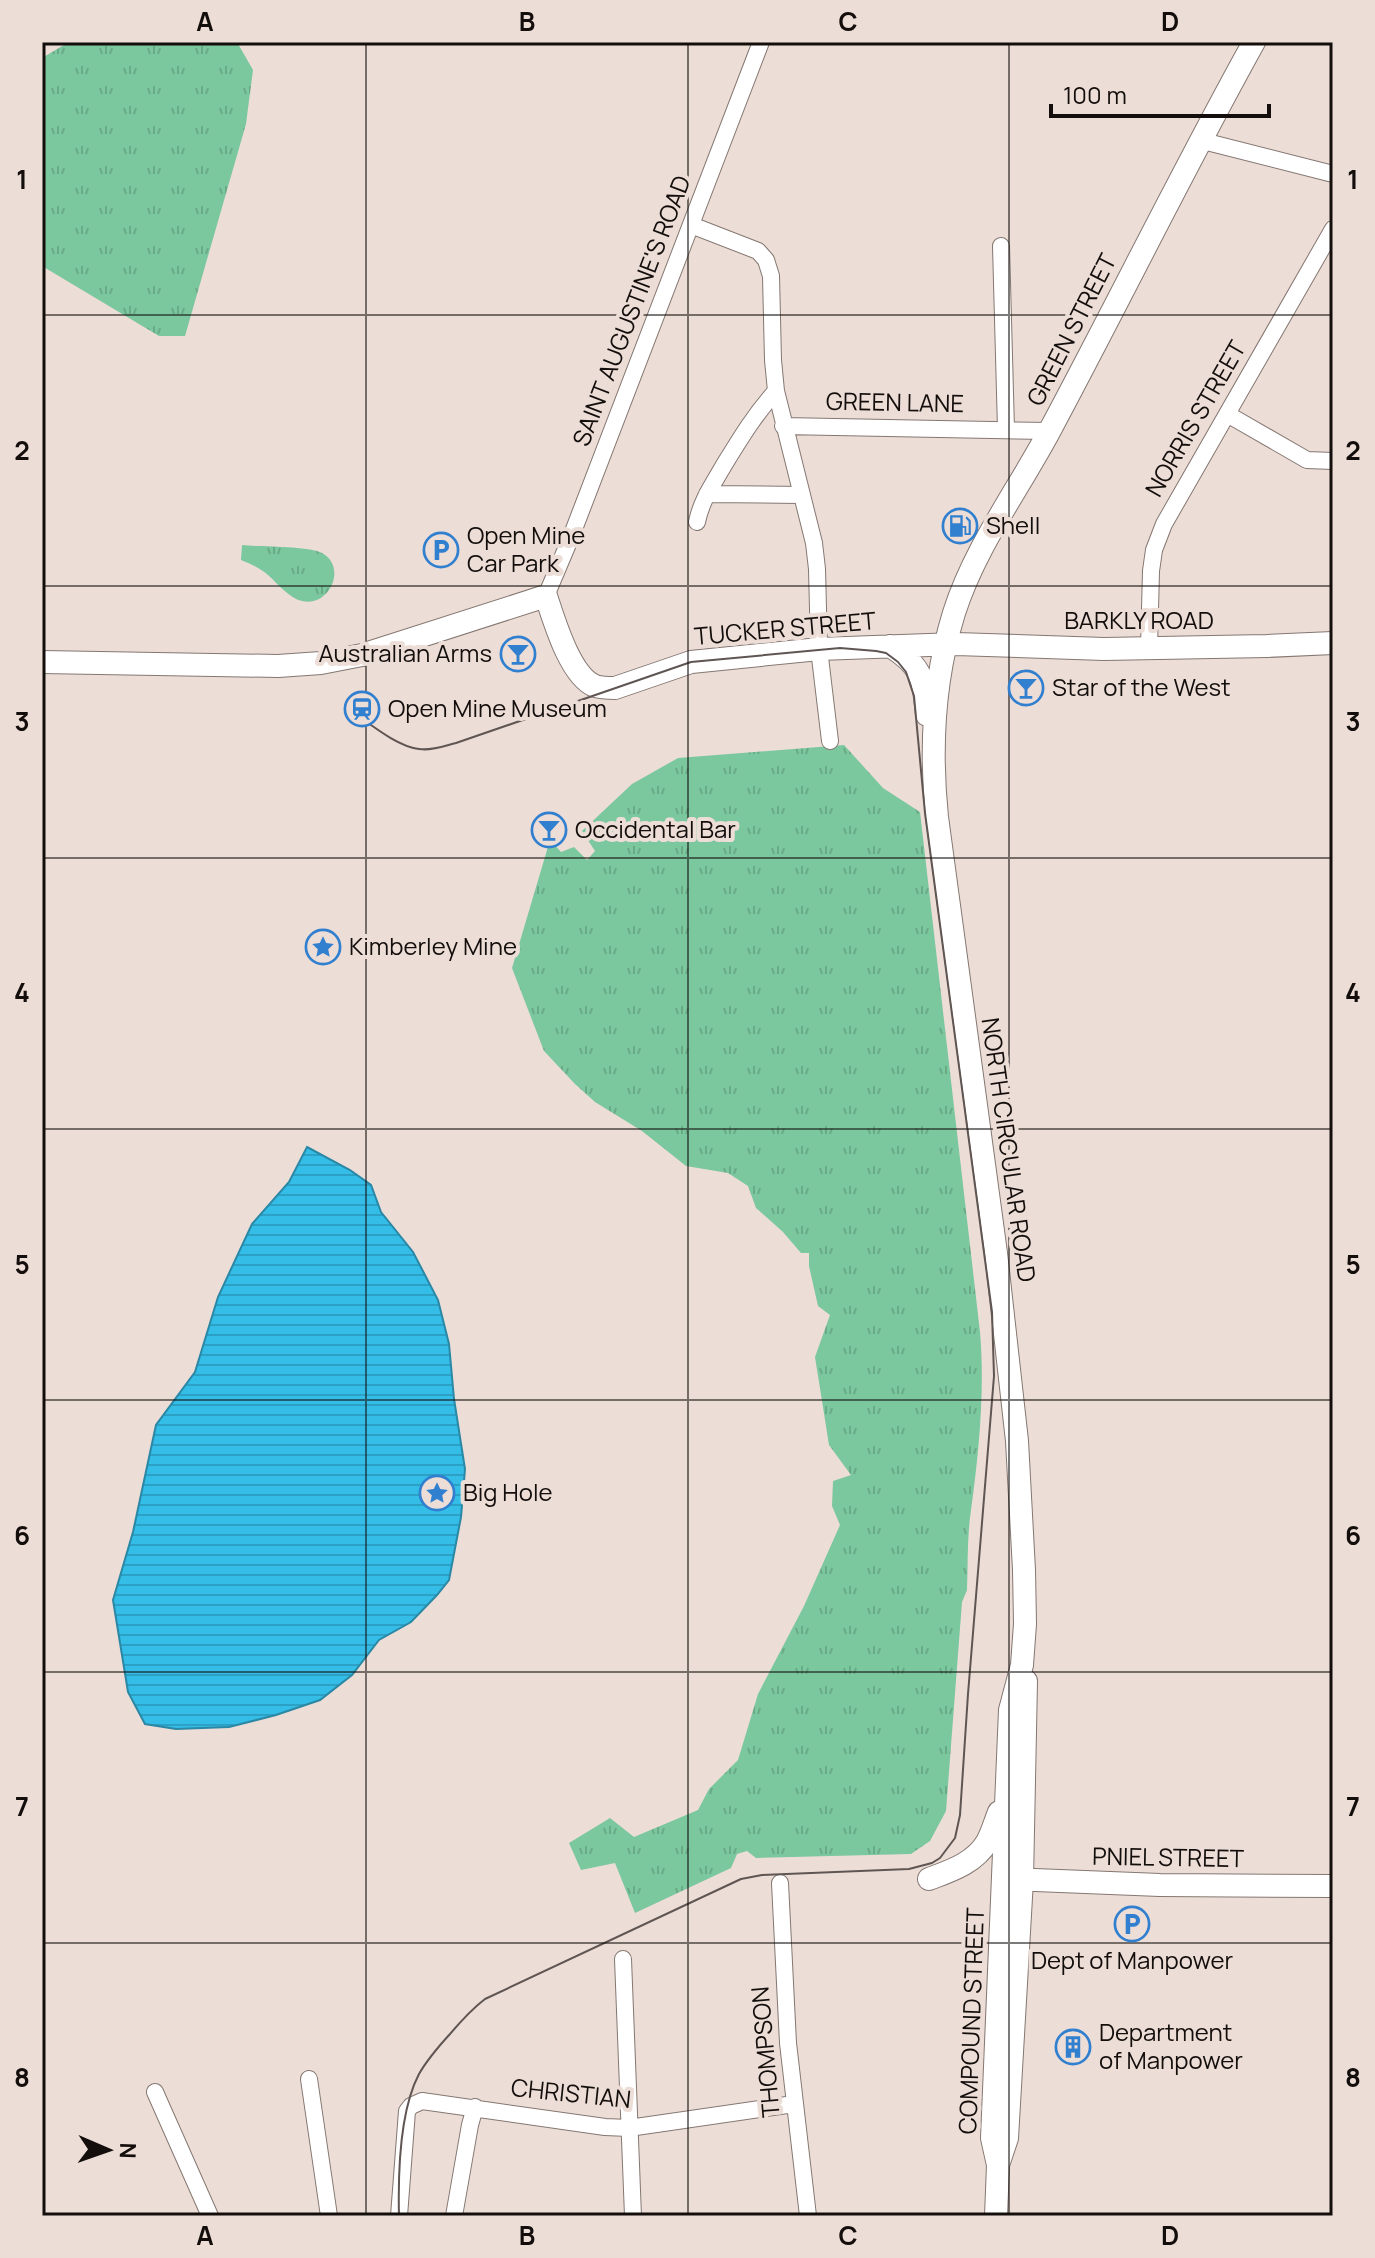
<svg xmlns="http://www.w3.org/2000/svg" width="1375" height="2258" viewBox="0 0 1375 2258" font-family="Manrope,sans-serif">
  <style>
    .grass { fill: url(#grass-tufts) }
    .water { fill: url(#water-rules); stroke: #2a88a5; stroke-width: 2 }
    .lines { fill: none; stroke-linecap: round; stroke-linejoin: round }
    .street-casing { stroke: #847771; stroke-width: 18 }
    .secondary-casing { stroke: #847771; stroke-width: 24 }
    .street { stroke: #fff; stroke-width: 16 }
    .secondary { stroke: #fff; stroke-width: 22 }
    .tram { stroke: #5f5653; stroke-width: 2 }
    .grid { fill: none; stroke: #130e0c; stroke-width: 2; stroke-opacity: 0.55 }
    .labels { text-anchor: middle; stroke-width: 8; stroke-linejoin: round; paint-order: stroke }
    .street-label { font-size: 24px; fill: #130e0c; stroke: #edddd7 }
    .poi-label { font-size: 24px; fill: #130e0c; stroke: #edddd7; text-anchor: start }
    .neatline { fill: none; stroke: #130e0c; stroke-width: 3 }
    .grid-label { font-size: 26px; text-anchor: middle; font-weight: bold; fill: #130e0c }
  </style>
  <defs>
    <pattern id="grass-tufts" width="24" height="20" patternUnits="userSpaceOnUse" patternTransform="scale(2)"><rect width="24" height="20" fill="#7bc79e"/><path d="M3 7l-1-3M5 7V3M7 7l1-3M15 17l-1-3M17 17v-4M19 17l1-3" fill="none" stroke="#69aa87"/></pattern>
    <pattern id="water-rules" width="6" height="5" patternUnits="userSpaceOnUse" patternTransform="scale(2)"><rect width="6" height="5" fill="#34bde7"/><path d="M0 2.5h6" fill="none" stroke="#2da1c5"/></pattern>
  </defs>
  <rect width="100%" height="100%" fill="#edddd7"/>
  <path class="grass" d="M69,42H237L253,70L246,124L185,336H159L42,266V58Z
    M242,545C260,547 309,546 322,553C348,567 329,608 302,601C289,598 278,584 268,575C260,568 251,564 241,560Z
    M844,745L883,788L920,812L980,1332C985,1390 979,1452 971,1510C967,1536 968,1564 967,1590L962,1602L946,1811L930,1841L911,1854L756,1858L747,1851L737,1854L731,1868L635,1913L615,1863L581,1870L569,1843L610,1818L634,1837L698,1810L709,1789L738,1760L758,1694L804,1606L840,1525L832,1506L833,1481L851,1475L829,1445L815,1357L830,1315L818,1306L809,1266V1253H801L783,1232L756,1208L748,1186L728,1173L686,1166L642,1131L595,1102L575,1084L544,1051L512,968L550,840L561,852L574,847L587,860L595,851L582,831L632,784L678,758Z"/>
  <path class="water" d="M307,1147L350,1170L371,1185L381,1212L413,1252L438,1300L449,1344L454,1399L465,1469L461,1517L449,1580L437,1595L411,1622L379,1640L352,1675L320,1700L276,1715L229,1727L176,1729L145,1724L128,1692L113,1600L133,1532L156,1425L195,1372L218,1297L252,1224L289,1182Z"/>
  <g class="lines">
    <g class="street-casing">
      <path id="street" d="M1199,140L1333,174
        M691,225L758,251L766,260L771,276L773,360L776,391L814,543L817,569L819,649L830,741
        M1001,246L1006,429
        M1227,414L1307,460L1333,461
        M783,426L1049,431
        M707,494L801,495
        M697,522C701,501 713,484 724,465C740,439 755,414 776,391
        M546,596L571,537L761,42
        M1149,648L1151,571L1154,550L1164,524L1333,229
        M780,1883L788,2043L808,2216
        M623,1959L633,2216
        M309,2079L329,2216
        M155,2092L210,2216
        M399,2216L407,2111L411,2106L422,2101L605,2127L629,2128L794,2104
        M454,2216L470,2125L475,2107"/>
    </g>
    <g class="secondary-casing">
      <path id="secondary" d="M890,646C923,667 923,678 927,715
        M42,662L278,666L321,663L362,655L546,596C554,620 570,676 595,686C602,688 608,688 615,688L691,662L819,649L956,644L1104,649L1267,646L1333,643
        M929,1879C950,1871 975,1863 987,1842C992,1833 995,1822 999,1812
        M1007,1879L1160,1885L1333,1886
        M998,2165L992,2138L1010,1710L1022,1665L1025,1624L1024,1570L1017,1441L996,1253L937,817C930,749 934,678 954,613C975,547 1018,490 1050,430C1119,301 1183,170 1254,42
        M996,2216L998,2165L1007,2138L1022,1880L1026,1681"/>
    </g>
    <use href="#street" class="street"/>
    <use href="#secondary" class="secondary"/>
    <path class="tram" d="M347,708C367,721 395,746 419,749C431,751 444,746 456,743L691,662L840,648L876,651L886,653L898,662L906,672L914,696L925,813L992,1312L994,1376L968,1694L960,1815L955,1838L940,1858L932,1863L909,1869L762,1875L741,1879L485,1999C472,2009 461,2021 450,2034C439,2046 427,2060 419,2074C399,2112 398,2174 399,2216"/>
  </g>
  <path class="grid" d="M366,42V2216M688,42V2216M1009,42V2216M42,315H1333M42,586H1333M42,858H1333M42,1129H1333M42,1400H1333M42,1672H1333M42,1943H1333"/>
  <defs>
    <g id="fuel-ring" transform="scale(1.8)"><circle r="9.5" fill="#edddd7" stroke="#317fcf" stroke-width="1.5"/><path d="M-5.5-6h7V0h2V4h1.3V-2.5L3-4.5l.8-.8L6-3V5H2.5V1h-1V6h-7ZM-4.2-4.7v3.2H.2V-4.7Z" fill="#317fcf"/></g>
    <g id="parking-ring" transform="scale(1.8)"><circle r="9.5" fill="#edddd7" stroke="#317fcf" stroke-width="1.5"/><path d="M-3.5-5.5H1a3.5 3.5 0 0 1 0 7H-1V5.5H-3.5ZM-1-3.4V-.6H.8a1.4 1.4 0 0 0 0-2.8Z" fill="#317fcf"/></g>
    <g id="bar-ring" transform="scale(1.8)"><circle r="9.5" fill="#edddd7" stroke="#317fcf" stroke-width="1.5"/><path d="M-6-5H6L.8 .8V4.5H3.5V6h-7V4.5H-.8V.8Z" fill="#317fcf"/></g>
    <g id="station-ring" transform="scale(1.8)"><circle r="9.5" fill="#edddd7" stroke="#317fcf" stroke-width="1.5"/><path d="M-3-6H3Q5-6 5-4V2Q5 4 3 4L4.5 6H3L1.5 4h-3L-3 6H-4.5L-3 4Q-5 4-5 2V-4Q-5-6-3-6ZM-3.5-4v3h7v-3ZM-3.5 1v1.5H-2V1ZM2 1v1.5H3.5V1Z" fill="#317fcf"/></g>
    <g id="sight-ring" transform="scale(1.8)"><circle r="9.5" fill="#edddd7" stroke="#317fcf" stroke-width="1.5"/><path d="M0-6L1.8-2.2L6-1.7L2.9 1.2L3.7 5.4L0 3.3L-3.7 5.4L-2.9 1.2L-6-1.7L-1.8-2.2Z" fill="#317fcf"/></g>
    <g id="building-ring" transform="scale(1.8)"><circle r="9.5" fill="#edddd7" stroke="#317fcf" stroke-width="1.5"/><path d="M-4-6H4V6H1V3H-1V6H-4ZM-2.5-4.3h1.7v1.8h-1.7ZM.8-4.3h1.7v1.8H.8ZM-2.5-1h1.7V.8h-1.7ZM.8-1h1.7V.8H.8Z" fill="#317fcf"/></g>
  </defs>
  <g fill-rule="evenodd">
    <use href="#fuel-ring" x="960" y="526"/>
    <use href="#parking-ring" x="441" y="550"/>
    <use href="#bar-ring" x="518" y="654"/>
    <use href="#bar-ring" x="1026" y="688"/>
    <use href="#station-ring" x="362" y="709"/>
    <use href="#bar-ring" x="549" y="830"/>
    <use href="#sight-ring" x="323" y="947"/>
    <use href="#sight-ring" x="437" y="1493"/>
    <use href="#parking-ring" x="1132" y="1924"/>
    <use href="#building-ring" x="1073" y="2047"/>
  </g>
  <g class="labels">
    <g class="street-label">
      <text transform="translate(632 311) rotate(-69)" y="8">SAINT AUGUSTINE'S ROAD</text>
      <text transform="translate(1072 330) rotate(-63)" y="8">GREEN STREET</text>
      <text transform="translate(895 403) rotate(1)" y="8">GREEN LANE</text>
      <text transform="translate(1196 419) rotate(-60)" y="8">NORRIS STREET</text>
      <text x="1139" y="629">BARKLY ROAD</text>
      <text transform="translate(785 629) rotate(-5)" y="8">TUCKER STREET</text>
      <text transform="translate(1008 1150) rotate(82)" y="8">NORTH CIRCULAR ROAD</text>
      <text transform="translate(1168 1858) rotate(1)" y="8">PNIEL STREET</text>
      <text transform="translate(972 2021) rotate(-88)" y="8">COMPOUND STREET</text>
      <text transform="translate(766 2052) rotate(-95)" y="8">THOMPSON</text>
      <text transform="translate(571 2094) rotate(6)" y="8">CHRISTIAN</text>
    </g>
    <g class="poi-label">
      <text x="986" y="534">Shell</text>
      <text x="467" y="544">Open Mine<tspan x="467" dy="28">Car Park</tspan></text>
      <text x="492" y="662" text-anchor="end">Australian Arms</text>
      <text x="1052" y="696">Star of the West</text>
      <text x="388" y="717">Open Mine Museum</text>
      <text x="575" y="838">Occidental Bar</text>
      <text x="349" y="955">Kimberley Mine</text>
      <text x="463" y="1501">Big Hole</text>
      <text x="1132" y="1969" text-anchor="middle">Dept of Manpower</text>
      <text x="1099" y="2041">Department<tspan x="1099" dy="28">of Manpower</tspan></text>
    </g>
  </g>
  <rect width="1375" height="2258" fill="none" stroke="#edddd7" stroke-width="88"/>
  <g transform="translate(108 2150) rotate(92)" stroke="#edddd7" stroke-width="6" paint-order="stroke">
  <path d="M0-6L14 30L0 20L-14 30Z" fill="#130e0c"/>
  <text y="-12" font-size="22" font-weight="bold" text-anchor="middle" fill="#130e0c">N</text>
  </g>
  <path d="M1051 104v12h218v-12" fill="none" stroke="#130e0c" stroke-width="4"/>
  <text x="1063" y="104" font-size="24" fill="#130e0c" stroke="#edddd7" stroke-width="6" paint-order="stroke">100 m</text>
  <rect x="44" y="44" width="1287" height="2170" class="neatline"/>
  <g class="grid-label">
    <text x="205" y="31">A</text>
    <text x="527" y="31">B</text>
    <text x="848" y="31">C</text>
    <text x="1170" y="31">D</text>
    <text x="22" y="189">1</text>
    <text x="1353" y="189">1</text>
    <text x="22" y="460">2</text>
    <text x="1353" y="460">2</text>
    <text x="22" y="731">3</text>
    <text x="1353" y="731">3</text>
    <text x="22" y="1002">4</text>
    <text x="1353" y="1002">4</text>
    <text x="22" y="1274">5</text>
    <text x="1353" y="1274">5</text>
    <text x="22" y="1545">6</text>
    <text x="1353" y="1545">6</text>
    <text x="22" y="1816">7</text>
    <text x="1353" y="1816">7</text>
    <text x="22" y="2087">8</text>
    <text x="1353" y="2087">8</text>
    <text x="205" y="2245">A</text>
    <text x="527" y="2245">B</text>
    <text x="848" y="2245">C</text>
    <text x="1170" y="2245">D</text>
  </g>
</svg>
